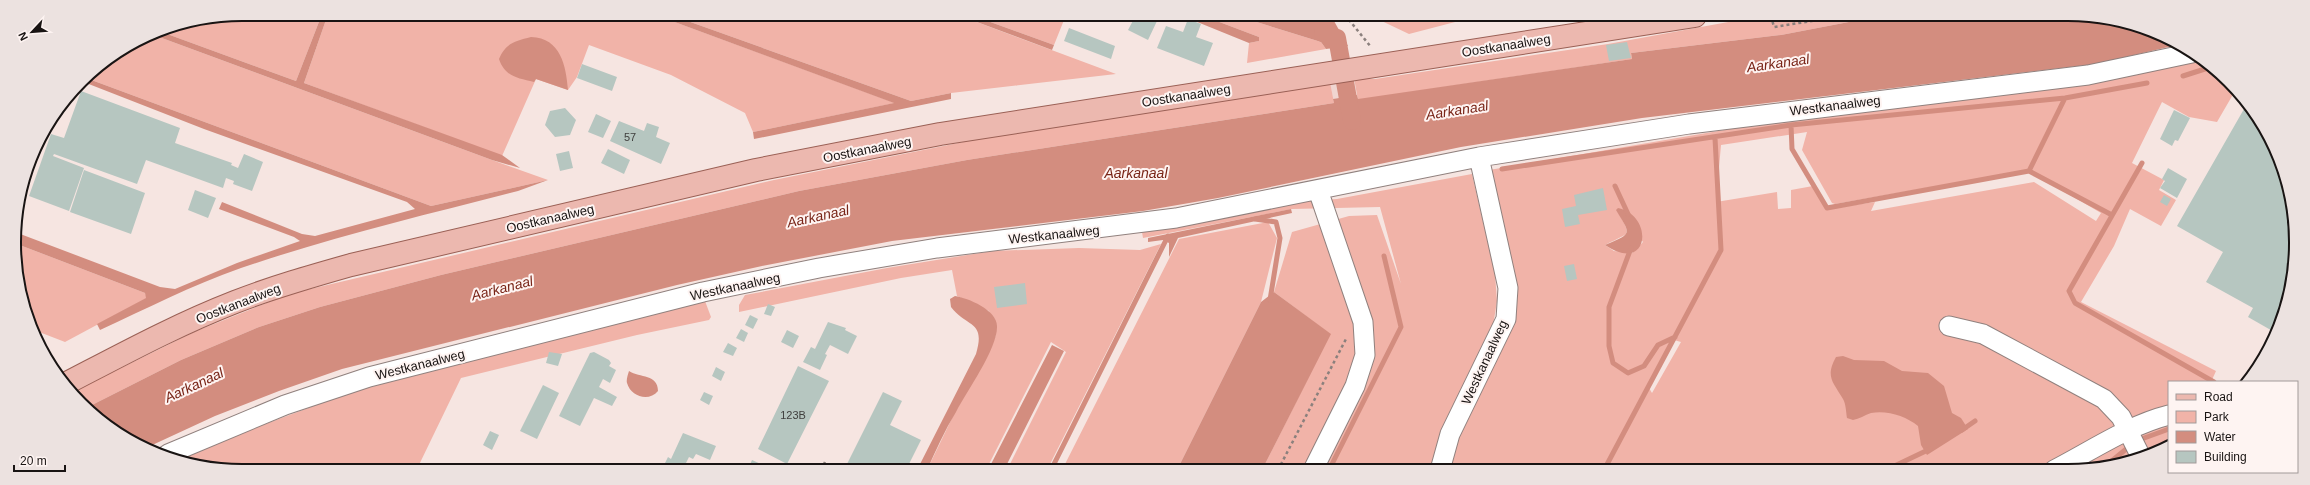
<svg xmlns="http://www.w3.org/2000/svg" width="2310" height="485" viewBox="0 0 2310 485" font-family="Arial,sans-serif">
  <style>
    .built { fill: #f0d6d1 }
    .green { fill: #f1b3a8; fill-rule: evenodd }
    .water { fill: #d38d7f }
    .lines { fill: none; stroke-linecap: round; stroke-linejoin: round }
    .stream { stroke: #d38d7f; stroke-width: 5 }
    .canal { stroke: #d38d7f; stroke-width: 18 }
    .building { fill: #b6c6c0 }
    .minor-casing { stroke: #90817e; stroke-width: 21 }
    .major-casing { stroke: #9a6055; stroke-width: 24 }
    .path { stroke: #8b807d; stroke-width: 2.5; stroke-dasharray: 3 3; stroke-linecap: butt }
    .minor { stroke: #fff; stroke-width: 19 }
    .major { stroke: #ecb8af; stroke-width: 22 }
    .labels { text-anchor: middle; stroke-width: 4; stroke-linejoin: round; paint-order: stroke }
    .number-label { font-size: 11px; fill: #40403e }
    .street-label { font-size: 13px; fill: #191413; stroke: #fef4f2 }
    .water-label { font-size: 14px; font-style: italic; fill: #792518; stroke: #fef4f2 }
    .rim { fill: none; stroke: #191413; stroke-width: 2 }
  </style>
  <rect width="100%" height="100%" fill="#f6e5e1"/>
  <path class="built" d="M1354,78L1357,95L1333,99L1330,82Z"/>
  <path class="green" d="M243,14H322L296,81L159,31Z
    M328,14H653L895,103L753,132L745,113L671,75L589,45L577,77L568,90L536,79L502,156L304,83Z
    M668,14L958,15L1116,74L951,93L911,101Z
    M971,15H1066L1054,45Z
    M1201,15H1234L1321,42L1326,49L1247,63L1249,43L1259,41V37Z
    M1369,15H1482L1409,34Z
    M1761,16H1880L1781,35L1631,53L1632,59L1358,100L1354,78L1375,79L1608,44Z
    M151,34L492,160L548,180L431,206L86,78Z
    M2200,61L2235,91L2217,122L2189,117L2162,102L2132,163L2164,180L2159,190L2176,200L2161,226L2130,209L2114,246L2081,302L2216,371L2211,382H2169L2168,448L2083,470H1444L1512,316L1489,170L1801,117L2079,86ZM1807,132L1802,150L1832,203L1835,204L2028,170L2032,168L2029,171L2101,213L2096,221L2034,182L1871,211L1875,202L1826,209L1813,186L1791,190V208L1778,209L1777,192L1716,202L1721,145ZM1617,210L1643,242L1632,253L1614,251L1605,245C1631,231 1632,238 1617,210ZM1674,340L1681,342L1652,393L1649,388Z
    M1330,82L1334,103L967,160L799,191L441,275L320,307L259,327L181,360L88,407L70,393L194,332L289,294L774,180L978,139Z
    M1472,174L1495,274L1497,301L1493,326L1435,470H1262L1330,334L1274,292L1292,232L1349,216L1377,215L1401,284L1380,207L1292,209L1143,238L1142,232L1290,202L1337,199Z
    M1268,222L1277,238L1261,302L1177,470H1062L1179,239Z
    M17,244L145,293L147,298L65,342L34,330L26,316Z
    M1161,244L1047,470H1007L1066,352L1051,342L986,470H927L955,412L988,354L996,335L989,311L957,296L952,270L901,278L739,312V305L745,295L887,268L992,251L1079,248L1140,250Z
    M705,301L711,317L709,320L637,335L461,378L417,469H213L182,459L236,435L351,392Z"/>
  <path class="water" d="M322,14H328L304,83L502,155L520,168L492,160L151,34L159,31L296,81Z
    M653,14H668L911,101L951,93V99L754,139L753,132L894,103Z
    M958,15H971L1054,45L1052,50Z
    M1180,15H1201L1259,37V41L1249,43Z
    M1234,15H1327L1334,21L1348,46L1326,49L1321,42Z
    M1880,16H2097L2181,44L2096,64L1642,118L1461,147L1218,198L1143,211L892,241L762,266L677,285L342,369L279,391L215,416L148,447L128,440L88,407L181,360L259,327L320,307L441,275L799,191L967,160L1334,103L1333,99L1357,95L1358,99L1632,59L1631,53L1781,35Z
    M531,37C561,38 566,66 568,90L536,79L534,82C518,78 505,77 499,59C506,43 515,41 531,37Z
    M86,78L431,206L548,180L518,191C425,215 332,237 241,268C192,285 146,309 100,330L97,324L146,298L145,293L17,244L15,232L160,287L175,289L237,263L300,241L294,237L219,209L222,202L302,234L315,236L415,209L407,202L204,129L81,81Z
    M1618,208C1655,216 1649,275 1605,245C1633,233 1631,235 1616,210Z
    M1291,209L1292,213L1178,238L1169,257V243L1163,240L1148,242V238Z
    M1274,292L1331,334L1262,470H1177L1261,302Z
    M955,296C968,298 997,310 997,326C998,348 967,391 956,412C945,430 936,450 927,470H917L976,354C986,320 967,328 951,307L950,299Z
    M1052,345L1064,351L1004,470H988Z
    M1843,356L1854,360L1884,361L1902,371L1928,373L1944,386L1952,413L1961,418L1968,429L1927,455L1921,445L1918,426C1906,416 1887,410 1871,413C1865,415 1859,419 1853,420L1847,418C1846,412 1846,404 1843,399C1833,382 1825,377 1836,357Z
    M629,371C640,378 658,374 658,391C649,402 631,397 627,383C626,380 628,374 629,371Z"/>
  <g class="lines">
    <path class="stream" d="M2183,76L2208,68
      M2142,163L2069,291L2075,303L2214,382
      M1502,169L1791,125
      M2029,171L2065,98
      M1615,186L1628,214
      M2112,215L2029,171L1827,208L1792,149L1791,125L2065,98L2147,83
      M1255,219L1276,222L1280,238L1270,300
      M1631,248L1609,307V346L1613,363L1628,373L1644,366L1658,345L1675,337
      M1962,430L1975,421
      M2108,464L2136,441L2169,429
      M1051,470L1168,236
      M1329,470L1401,327L1384,256
      M1604,470L1721,250L1715,138
      M1886,470L1930,449"/>
    <path class="canal" d="M1323,33L1337,38L1352,121"/>
  </g>
  <path class="building" d="M1136,15H1145L1157,21L1148,40L1128,30Z
    M1188,19L1201,24L1196,37L1213,43L1204,66L1157,48L1166,26L1183,32Z
    M1069,28L1115,46L1111,59L1064,41Z
    M1627,42L1631,58L1609,61L1606,45Z
    M582,64L617,77L612,91L577,78Z
    M81,91L180,128L175,143L232,163L231,165L238,168L244,154L263,162L252,191L233,184L234,181L226,178L223,188L146,160L137,184L54,154L53,156L84,168L69,211L29,196L51,134L64,138Z
    M2248,102L2288,183L2294,272L2276,333L2248,317L2253,308L2206,282L2223,252L2177,226Z
    M565,108L576,120L570,135L555,137L545,125L550,111Z
    M2174,110L2190,118L2178,141L2175,140L2172,146L2160,139Z
    M596,114L611,121L603,138L588,132Z
    M619,121L644,131L647,123L659,127L656,137L670,143L661,164L610,141Z
    M608,149L630,160L624,174L601,163Z
    M569,151L573,168L560,171L556,154Z
    M2168,168L2187,179L2177,198L2160,188L2165,181L2162,179Z
    M84,170L145,193L131,234L70,212Z
    M1603,188L1607,210L1578,215L1580,224L1565,227L1562,209L1576,206L1574,195Z
    M195,190L216,198L208,218L188,210Z
    M2164,195L2171,199L2167,206L2160,202Z
    M1574,264L1577,279L1567,281L1564,266Z
    M1025,283L1027,304L997,308L994,287Z
    M768,304L775,307L771,316L764,314Z
    M750,315L758,319L753,329L745,325Z
    M828,322L846,328L845,330L857,336L848,354L830,345L825,354L827,355L820,370L803,362L811,347L815,349Z
    M741,329L748,333L744,342L736,338Z
    M787,330L799,336L793,348L781,342Z
    M728,343L737,348L733,356L723,352Z
    M549,352L562,354L558,366L546,363Z
    M594,352L609,360L611,363L609,366L616,370L610,383L603,379L599,387L617,397L612,406L594,398L580,426L559,416L590,353Z
    M798,366L829,381L787,464L758,449Z
    M716,367L725,372L721,381L712,376Z
    M543,385L559,393L537,439L520,431Z
    M704,392L713,396L709,405L700,400Z
    M883,392L902,401L890,425L921,440L906,470H844Z
    M490,431L499,435L492,450L483,445Z
    M683,433L716,446L710,460L696,454L693,459L689,457L685,465L682,464L680,469H662L668,457L671,459Z
    M752,460L772,469H748Z"/>
  <g class="lines">
    <g class="minor-casing">
      <path id="minor" d="M1949,326L1983,334L2104,399L2121,417L2140,455
        M168,454L285,405L369,377L703,292L819,268L937,248L1176,218L1479,157L1689,124L2088,75L2192,53
        M1313,470L1355,386L1365,355L1363,322L1318,190
        M1440,470L1450,434L1506,319L1508,288L1479,157
        M2054,470C2091,451 2129,425 2169,415"/>
    </g>
    <g class="major-casing">
      <path id="major" d="M65,384C121,355 176,325 235,302C273,287 312,276 351,265L756,170L940,134L1695,16"/>
    </g>
    <path class="path" d="M1345,15L1371,47
      M1771,16L1774,27L1843,16
      M821,470L825,462
      M1278,470L1346,339"/>
    <use href="#minor" class="minor"/>
    <use href="#major" class="major"/>
  </g>
  <g class="labels">
    <g class="number-label">
      <text x="630" y="141">57</text>
      <text x="793" y="419">123B</text>
    </g>
    <g class="street-label">
      <text transform="translate(1506 45) rotate(-9)" y="5">Oostkanaalweg</text>
      <text transform="translate(1186 95) rotate(-9)" y="5">Oostkanaalweg</text>
      <text transform="translate(1835 105) rotate(-7)" y="5">Westkanaalweg</text>
      <text transform="translate(867 149) rotate(-11)" y="5">Oostkanaalweg</text>
      <text transform="translate(550 218) rotate(-13)" y="5">Oostkanaalweg</text>
      <text transform="translate(1054 234) rotate(-6)" y="5">Westkanaalweg</text>
      <text transform="translate(735 286) rotate(-12)" y="5">Westkanaalweg</text>
      <text transform="translate(238 303) rotate(-21)" y="5">Oostkanaalweg</text>
      <text transform="translate(1484 362) rotate(-65)" y="5">Westkanaalweg</text>
      <text transform="translate(420 364) rotate(-14)" y="5">Westkanaalweg</text>
    </g>
    <g class="water-label">
      <text transform="translate(1778 63) rotate(-8)" y="5">Aarkanaal</text>
      <text transform="translate(1457 110) rotate(-9)" y="5">Aarkanaal</text>
      <text x="1136" y="178">Aarkanaal</text>
      <text transform="translate(818 216) rotate(-12)" y="5">Aarkanaal</text>
      <text transform="translate(502 288) rotate(-14)" y="5">Aarkanaal</text>
      <text transform="translate(194 385) rotate(-25)" y="5">Aarkanaal</text>
    </g>
  </g>
  <path d="M0 0H2310V485H0ZM242 21H2068A221 221 0 0 1 2289 242V243A221 221 0 0 1 2068 464H242A221 221 0 0 1 21 243V242A221 221 0 0 1 242 21Z" fill="#ece2e0" fill-rule="evenodd"/>
  <path class="rim" d="M242 21H2068A221 221 0 0 1 2289 242V243A221 221 0 0 1 2068 464H242A221 221 0 0 1 21 243V242A221 221 0 0 1 242 21Z"/>
  <rect x="2168" y="381" width="130" height="92" fill="#fef4f2" stroke="#a29a99"/>
  <rect x="2176" y="394" width="20" height="6" fill="#ecb8af" stroke="#a29a99"/>
  <text x="2204" y="401" font-size="12" fill="#191413">Road</text>
  <rect x="2176" y="411" width="20" height="12" fill="#f1b3a8" stroke="#a29a99"/>
  <text x="2204" y="421" font-size="12" fill="#191413">Park</text>
  <rect x="2176" y="431" width="20" height="12" fill="#d38d7f" stroke="#a29a99"/>
  <text x="2204" y="441" font-size="12" fill="#191413">Water</text>
  <rect x="2176" y="451" width="20" height="12" fill="#b6c6c0" stroke="#a29a99"/>
  <text x="2204" y="461" font-size="12" fill="#191413">Building</text>
  <g transform="translate(32 32) rotate(244)" stroke="#fef4f2" stroke-width="3" paint-order="stroke">
  <path d="M0-3L7 15L0 10L-7 15Z" fill="#191413"/>
  <text y="-6" font-size="11" font-weight="bold" text-anchor="middle" fill="#191413">N</text>
  </g>
  <path d="M14 465v6h51v-6" fill="none" stroke="#191413" stroke-width="2"/>
  <text x="20" y="465" font-size="12" fill="#191413" stroke="#fef4f2" stroke-width="3" paint-order="stroke">20 m</text>
</svg>
